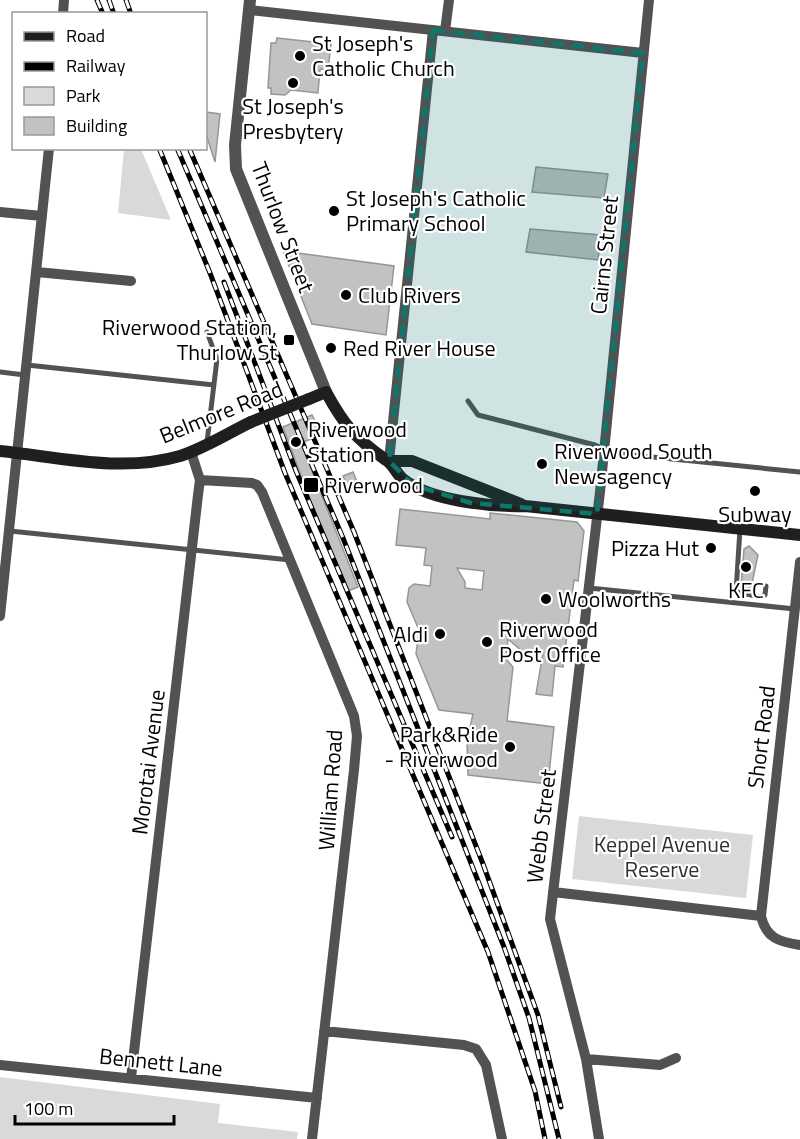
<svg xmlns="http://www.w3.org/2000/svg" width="800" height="1139" viewBox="0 0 800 1139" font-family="'Titillium Web',sans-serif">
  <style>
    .green { fill: #d9d9d9 }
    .building { fill: #c2c2c2; stroke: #969696; stroke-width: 1.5; fill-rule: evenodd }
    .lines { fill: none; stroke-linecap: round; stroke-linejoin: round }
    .service { stroke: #525252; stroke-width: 5 }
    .minor { stroke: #525252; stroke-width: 10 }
    .tertiary { stroke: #525252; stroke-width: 12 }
    .secondary { stroke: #1f1f1f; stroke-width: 12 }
    .rail-casing { stroke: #000; stroke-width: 5 }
    .rail { stroke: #fff; stroke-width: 3; stroke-dasharray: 9; stroke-linecap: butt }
    .secondary-bridge { stroke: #1f1f1f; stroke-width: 12 }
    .marked { fill: #0f766e; fill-opacity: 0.2; stroke: #0f766e; stroke-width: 4.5; stroke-dasharray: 12 8; stroke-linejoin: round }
    .poi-dot { fill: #000; stroke: #fff; stroke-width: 2 }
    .labels { text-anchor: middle; stroke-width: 4.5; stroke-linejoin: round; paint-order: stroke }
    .poi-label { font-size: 22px; fill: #000; stroke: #fff; text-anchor: start }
    .street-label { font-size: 22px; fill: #000; stroke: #fff }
    .park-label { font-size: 22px; fill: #303030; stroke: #fff }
  </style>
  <rect width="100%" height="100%" fill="#fff"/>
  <path class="green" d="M124,149H141L171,220L118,213Z
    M579,816L753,835L746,898L572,879Z
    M0,1077L220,1104L218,1123L298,1132L297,1139H0Z"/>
  <path class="building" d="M277,38L331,44L328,70L320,69L318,93L291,90L285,95L271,94V88H268L271,43H276Z
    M206,112L220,114L215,162L206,134Z
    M536,167L608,174L604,198L532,192Z
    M530,229L601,235L598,260L526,252Z
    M283,251L394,266L386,335L312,324Z
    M312,415L321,432L319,436L301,443L358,587L348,591L314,511L283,427Z
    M353,472L360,489L350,492L343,476Z
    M400,509L490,519V513L577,522L584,531L578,581L574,580L563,667L555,666L552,696L536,694L543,653L522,651L508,639L506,659L513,667L507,721L554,727L548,784L468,775L467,740L473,714L439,710L416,654L419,630L407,602L409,588L414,584L430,586L432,566L424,565L426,548L396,545ZM457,568L484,571L482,590L465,588V582Z
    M749,546L758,555L751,588L741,587L744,549Z"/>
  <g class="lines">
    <path class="service" d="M207,332L217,359L207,442
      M27,365L214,385
      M0,372L25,375
      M468,401L478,415L595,445L613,453L800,472
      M740,529L736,592L761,597L765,595L766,586
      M10,531L290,560
      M589,588L795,609"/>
    <path class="minor" d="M249,10L643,53
      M63,14L64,0
      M445,31L449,0
      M0,212L42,216
      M37,272L131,281
      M389,461L433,30
      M200,480L252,483L257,485L262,492L354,716L357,736L354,770L312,1139
      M800,562L761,916C766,938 779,942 800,945
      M0,616L49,148
      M553,892L761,916
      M324,1031L464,1045L476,1049L486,1065L502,1139
      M586,1059L660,1065L676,1058
      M0,1065L317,1098
      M131,1078L198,495L200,480L191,452
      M599,1139L586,1059L550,919L600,492L649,0"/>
    <path class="tertiary" d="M250,0L235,145L236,169L326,392"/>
    <path class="secondary" d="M309,399L326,392C344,425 355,438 386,460C394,465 397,475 404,480C431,501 492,507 525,506L800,535
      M0,451C58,457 122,473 180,456C205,448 228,433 251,422
      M389,461H412L521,504"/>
    <g class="rail-casing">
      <path id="rail" d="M97,0L103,14
        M109,0L114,14
        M126,0L131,14
        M159,148L210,273L285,473L488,952L535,1091L545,1139
        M177,148L343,538L504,947L529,1018L559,1139
        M189,148L354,532L483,864L538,1015L561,1107
        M224,282L296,471L452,837"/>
    </g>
    <use href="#rail" class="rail"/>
    <path class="secondary-bridge" d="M251,422L309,399"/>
  </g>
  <path class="marked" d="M433,30L643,53L597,514L471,503L413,485L389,461Z"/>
  <g class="poi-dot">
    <circle cx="300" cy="56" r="6"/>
    <circle cx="293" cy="83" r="6"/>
    <circle cx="334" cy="211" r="6"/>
    <circle cx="346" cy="295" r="6"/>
    <rect x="283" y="334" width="12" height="12" rx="3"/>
    <circle cx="331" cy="348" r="6"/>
    <circle cx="296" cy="442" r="6"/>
    <circle cx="542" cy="464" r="6"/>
    <rect x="303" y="477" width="16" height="16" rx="3"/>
    <circle cx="755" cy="491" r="6"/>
    <circle cx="711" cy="548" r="6"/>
    <circle cx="746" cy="567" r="6"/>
    <circle cx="546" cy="599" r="6"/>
    <circle cx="440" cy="634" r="6"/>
    <circle cx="487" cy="642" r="6"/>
    <circle cx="510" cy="747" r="6"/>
  </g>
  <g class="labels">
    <g class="poi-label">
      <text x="312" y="51">St Joseph's<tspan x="312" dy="25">Catholic Church</tspan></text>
      <text x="293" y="114" text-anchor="middle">St Joseph's<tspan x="293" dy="25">Presbytery</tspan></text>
      <text x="346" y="206">St Joseph's Catholic<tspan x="346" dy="25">Primary School</tspan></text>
      <text x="358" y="303">Club Rivers</text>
      <text x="277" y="335" text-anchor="end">Riverwood Station,<tspan x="277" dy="25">Thurlow St</tspan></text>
      <text x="343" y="356">Red River House</text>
      <text x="308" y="437">Riverwood<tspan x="308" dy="25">Station</tspan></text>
      <text x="554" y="459">Riverwood South<tspan x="554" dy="25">Newsagency</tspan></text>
      <text x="324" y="493">Riverwood</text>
      <text x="755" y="522" text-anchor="middle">Subway</text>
      <text x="699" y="556" text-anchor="end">Pizza Hut</text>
      <text x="746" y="598" text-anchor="middle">KFC</text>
      <text x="558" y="607">Woolworths</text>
      <text x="499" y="637">Riverwood<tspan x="499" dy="25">Post Office</tspan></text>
      <text x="428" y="642" text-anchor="end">Aldi</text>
      <text x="498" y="742" text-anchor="end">Park&amp;Ride<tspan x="498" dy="25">- Riverwood</tspan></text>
    </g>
    <g class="street-label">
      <text transform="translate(283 227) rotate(69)" y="8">Thurlow Street</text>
      <text transform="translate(604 255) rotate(-84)" y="8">Cairns Street</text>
      <text transform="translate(221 412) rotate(-22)" y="8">Belmore Road</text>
      <text transform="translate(761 737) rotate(-83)" y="8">Short Road</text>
      <text transform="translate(148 762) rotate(-83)" y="8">Morotai Avenue</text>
      <text transform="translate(330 790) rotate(-86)" y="8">William Road</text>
      <text transform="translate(541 826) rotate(-83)" y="8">Webb Street</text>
      <text transform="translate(161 1062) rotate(6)" y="8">Bennett Lane</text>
    </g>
    <g class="park-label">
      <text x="662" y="852">Keppel Avenue<tspan x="662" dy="25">Reserve</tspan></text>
    </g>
  </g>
  <rect x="12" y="12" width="195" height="138" fill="#ffffff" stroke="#999999" stroke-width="1.5"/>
  <rect x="24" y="32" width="30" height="9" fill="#1f1f1f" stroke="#999999" stroke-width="1.5"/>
  <text x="66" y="42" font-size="18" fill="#000000">Road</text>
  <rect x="24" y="62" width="30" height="9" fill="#000000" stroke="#999999" stroke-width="1.5"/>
  <text x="66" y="72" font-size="18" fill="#000000">Railway</text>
  <rect x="24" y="87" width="30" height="18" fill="#d9d9d9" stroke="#999999" stroke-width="1.5"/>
  <text x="66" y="102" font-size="18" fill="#000000">Park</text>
  <rect x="24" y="117" width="30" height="18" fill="#c2c2c2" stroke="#999999" stroke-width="1.5"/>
  <text x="66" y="132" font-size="18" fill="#000000">Building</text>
  <path d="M15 1115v9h159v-9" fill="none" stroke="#000000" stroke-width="3"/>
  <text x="24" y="1115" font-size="18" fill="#000000" stroke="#ffffff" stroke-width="4.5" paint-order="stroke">100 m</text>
</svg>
